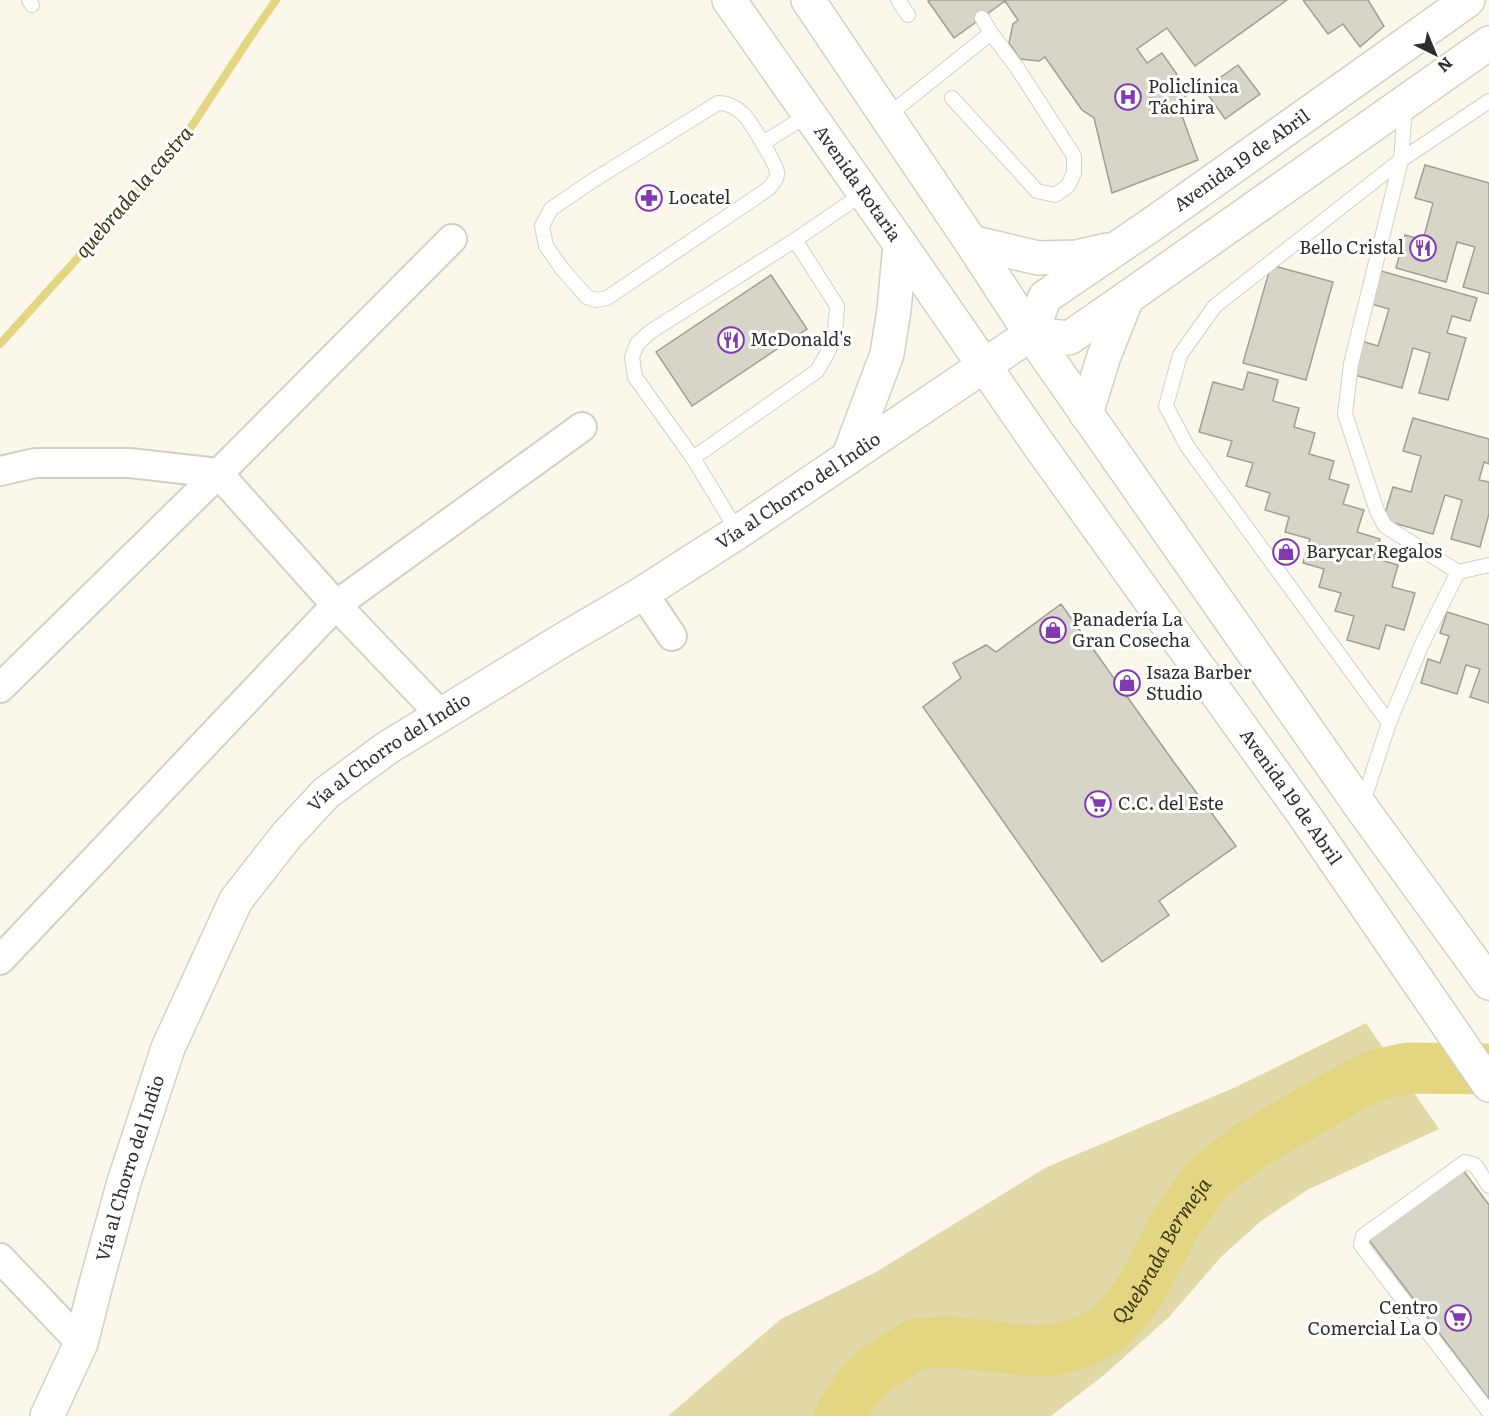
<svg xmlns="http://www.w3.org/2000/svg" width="1489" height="1416" viewBox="0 0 1489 1416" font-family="Literata,serif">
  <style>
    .green { fill: #e1d9a7 }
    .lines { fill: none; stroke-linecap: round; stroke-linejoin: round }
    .stream { stroke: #e3d581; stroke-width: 8 }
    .river { stroke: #e3d581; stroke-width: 51 }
    .building { fill: #d7d5c8; stroke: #a19f92; stroke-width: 1.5 }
    .lane-casing { stroke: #d2d0c3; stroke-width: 16 }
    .street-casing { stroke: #d2d0c3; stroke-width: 32 }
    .secondary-casing { stroke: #d2d0c3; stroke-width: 36 }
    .lane { stroke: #fff; stroke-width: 14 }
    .street { stroke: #fff; stroke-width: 28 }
    .secondary { stroke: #fff; stroke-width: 33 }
    .labels { text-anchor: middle; stroke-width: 6; stroke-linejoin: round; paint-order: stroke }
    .poi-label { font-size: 18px; fill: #2f2f2a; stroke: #fff; text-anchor: start }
    .street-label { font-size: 18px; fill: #2f2f2a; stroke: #fff }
    .water-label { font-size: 20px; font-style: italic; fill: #3f3914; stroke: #fff }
  </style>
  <rect width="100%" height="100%" fill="#fbf8eb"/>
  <path class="green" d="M1366,1023L1439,1129L1307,1190L1261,1221L1221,1257L1169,1317L1104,1375L1051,1416H668L781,1319L876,1272L1047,1167L1236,1087Z"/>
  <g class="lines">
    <path class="stream" d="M0,344L178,147L249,39L276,0"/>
    <path class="river" id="s1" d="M840,1416L857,1388L876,1369L916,1344L950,1342L1034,1351L1056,1350L1081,1343L1106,1330L1125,1311L1142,1288L1177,1221L1208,1178L1251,1145L1355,1085L1376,1075L1408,1068L1489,1069"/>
  </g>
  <path class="building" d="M930,0H1287L1195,66L1167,28L1137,49L1147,63L1162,53L1190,93L1177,102L1198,160L1112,193L1094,118L1082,110L1045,57L1039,61L1020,59L1009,43L1013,24L1018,20L1005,1L954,38L928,1Z
    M1303,0H1368L1384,26L1360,47L1343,24L1328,34Z
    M1238,65L1260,94L1225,119L1204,89Z
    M1425,165L1489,183V294L1463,287L1475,247L1457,242L1446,282L1396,268L1405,235L1423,240L1433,203L1415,198Z
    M1271,265L1333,282L1306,380L1243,363Z
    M1381,271L1477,298L1470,321L1452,316L1447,333L1466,338L1448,400L1419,393L1430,353L1413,348L1402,388L1351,374L1361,341L1378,346L1389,309L1371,304Z
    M771,275L807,329L692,406L656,352Z
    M1248,372L1278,380L1273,401L1299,408L1294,427L1315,433L1309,454L1334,461L1329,479L1349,485L1343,504L1364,510L1357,532L1380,539L1374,558L1398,565L1392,587L1415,593L1404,630L1386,625L1379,649L1347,640L1354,616L1335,611L1341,593L1319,587L1324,569L1303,563L1310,539L1285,532L1289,517L1265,510L1270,493L1246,486L1253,463L1227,456L1232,441L1199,432L1213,382L1243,390Z
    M1413,418L1489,439V464L1484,462L1479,480L1489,482V514L1480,547L1451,539L1462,500L1445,495L1433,534L1383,520L1393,487L1411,492L1421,456L1403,451Z
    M1061,604L1173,761L1236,846L1159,901L1169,915L1102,962L923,707L961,678L953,663L986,645L996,652Z
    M1447,612L1489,625V703L1470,697L1480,669L1466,665L1457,694L1421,683L1428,659L1440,663L1449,636L1440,633Z
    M1460,1166L1489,1205V1399L1366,1236Z"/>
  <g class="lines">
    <g class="lane-casing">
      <path id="lane" d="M29,0L32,5
        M898,0L908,15
        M982,18L991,33
        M718,103C728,103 736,107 743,114C750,120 776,164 777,172C778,179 772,184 768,189L607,298L596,300L587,297L563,270L546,246L542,226L551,209L592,181Z
        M886,117L991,33L1018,69L1074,156V173L1068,186L1055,195L1037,191L952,98
        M763,143L809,114
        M693,458L817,371L828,352L835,334L837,306L795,240
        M738,532L693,458L635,377L632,357L637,344L650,332L795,240L864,193
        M1458,572L1489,565
        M1389,723L1187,446L1166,406L1180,355L1215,306L1401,160L1489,101
        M1362,805L1389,723L1422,644L1458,572L1385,526L1377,511L1345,414L1351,364L1401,160L1405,106
        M1489,1186L1475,1165L1465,1162L1363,1236L1361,1245L1489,1412"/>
    </g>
    <g class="street-casing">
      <path id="street" d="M0,471L35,463H130L218,473L336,605L441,715
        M643,593L672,636
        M0,688L230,462L452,239
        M0,960L336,605L582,427
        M0,1258L81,1343"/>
    </g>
    <g class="secondary-casing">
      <g id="secondary">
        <path id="s2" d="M729,0L900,244L1039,445L1304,815L1489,1085"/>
        <path d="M808,0L971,242L1031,334L1361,807L1489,983"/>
        <path d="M971,242L1038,258L1076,257L1107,250"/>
        <path id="s3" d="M1031,334L1045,297L1154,223L1468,0"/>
        <path d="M1031,334L1069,338L1127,298L1489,43"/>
        <path d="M1086,414L1104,356L1127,298"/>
        <path d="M848,458L887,354L894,310L900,244"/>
        <path id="s4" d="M47,1416L81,1343L97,1280L124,1182L168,1048L236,900L287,835L326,793L387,748L561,641L643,593L738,532L1031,334"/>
      </g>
    </g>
    <use href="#lane" class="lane"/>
    <use href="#street" class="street"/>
    <use href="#secondary" class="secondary"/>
  </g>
  <defs>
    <g id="hospital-ring" transform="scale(1.35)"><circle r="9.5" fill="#fff" stroke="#813bae" stroke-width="1.5"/><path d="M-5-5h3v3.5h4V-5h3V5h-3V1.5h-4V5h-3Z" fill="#813bae"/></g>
    <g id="pharmacy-ring" transform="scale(1.35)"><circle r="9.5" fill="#fff" stroke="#813bae" stroke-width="1.5"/><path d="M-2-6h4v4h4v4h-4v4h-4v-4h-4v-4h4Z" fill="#813bae"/></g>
    <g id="restaurant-ring" transform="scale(1.35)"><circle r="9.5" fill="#fff" stroke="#813bae" stroke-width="1.5"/><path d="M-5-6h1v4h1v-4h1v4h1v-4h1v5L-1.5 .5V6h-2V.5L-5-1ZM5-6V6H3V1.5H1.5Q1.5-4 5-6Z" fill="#813bae"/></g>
    <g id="shop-ring" transform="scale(1.35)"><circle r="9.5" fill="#fff" stroke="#813bae" stroke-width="1.5"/><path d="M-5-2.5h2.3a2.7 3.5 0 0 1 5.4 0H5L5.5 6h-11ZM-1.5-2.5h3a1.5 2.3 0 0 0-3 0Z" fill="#813bae"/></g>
    <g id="supermarket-ring" transform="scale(1.35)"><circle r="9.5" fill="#fff" stroke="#813bae" stroke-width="1.5"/><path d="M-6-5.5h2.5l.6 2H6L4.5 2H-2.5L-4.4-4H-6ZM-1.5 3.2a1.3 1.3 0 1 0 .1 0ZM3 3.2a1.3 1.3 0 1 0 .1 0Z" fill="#813bae"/></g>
  </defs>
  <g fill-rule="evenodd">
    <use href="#hospital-ring" x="1128" y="97"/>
    <use href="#pharmacy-ring" x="649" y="198"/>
    <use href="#restaurant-ring" x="1423" y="248"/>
    <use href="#restaurant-ring" x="731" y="340"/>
    <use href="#shop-ring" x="1286" y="552"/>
    <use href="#shop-ring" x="1053" y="630"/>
    <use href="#shop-ring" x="1127" y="683"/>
    <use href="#supermarket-ring" x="1098" y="804"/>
    <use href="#supermarket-ring" x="1458" y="1318"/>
  </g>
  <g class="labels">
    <g class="poi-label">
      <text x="1148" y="93">Policlínica<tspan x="1148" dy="21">Táchira</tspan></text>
      <text x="668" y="204">Locatel</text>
      <text x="1404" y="254" text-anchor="end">Bello Cristal</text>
      <text x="750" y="346">McDonald's</text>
      <text x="1306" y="558">Barycar Regalos</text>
      <text x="1072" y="626">Panadería La<tspan x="1072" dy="21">Gran Cosecha</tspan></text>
      <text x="1146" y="679">Isaza Barber<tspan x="1146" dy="21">Studio</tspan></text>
      <text x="1118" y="810">C.C. del Este</text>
      <text x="1438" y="1314" text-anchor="end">Centro<tspan x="1438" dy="21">Comercial La O</tspan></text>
    </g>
    <g class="street-label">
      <text dy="6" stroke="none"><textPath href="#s3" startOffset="279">Avenida 19 de Abril</textPath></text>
      <text dy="6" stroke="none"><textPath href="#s2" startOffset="224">Avenida Rotaria</textPath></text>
      <text dy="6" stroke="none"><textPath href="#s4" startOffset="1252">Vía al Chorro del Indio</textPath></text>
      <text dy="6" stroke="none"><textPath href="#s4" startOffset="766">Vía al Chorro del Indio</textPath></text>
      <text dy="6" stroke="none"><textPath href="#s2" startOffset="975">Avenida 19 de Abril</textPath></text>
      <text dy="6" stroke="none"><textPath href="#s4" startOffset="262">Vía al Chorro del Indio</textPath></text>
    </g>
    <g class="water-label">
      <text transform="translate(134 192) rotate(-49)" y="7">quebrada la castra</text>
      <text dy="7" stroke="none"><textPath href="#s1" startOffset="399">Quebrada Bermeja</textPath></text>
    </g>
  </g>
  <g transform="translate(1435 54) rotate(137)" stroke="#ffffff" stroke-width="4.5" paint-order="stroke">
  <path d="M0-4.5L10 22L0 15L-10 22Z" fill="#2f2f2a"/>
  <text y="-9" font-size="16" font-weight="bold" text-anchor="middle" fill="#2f2f2a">N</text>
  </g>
</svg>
